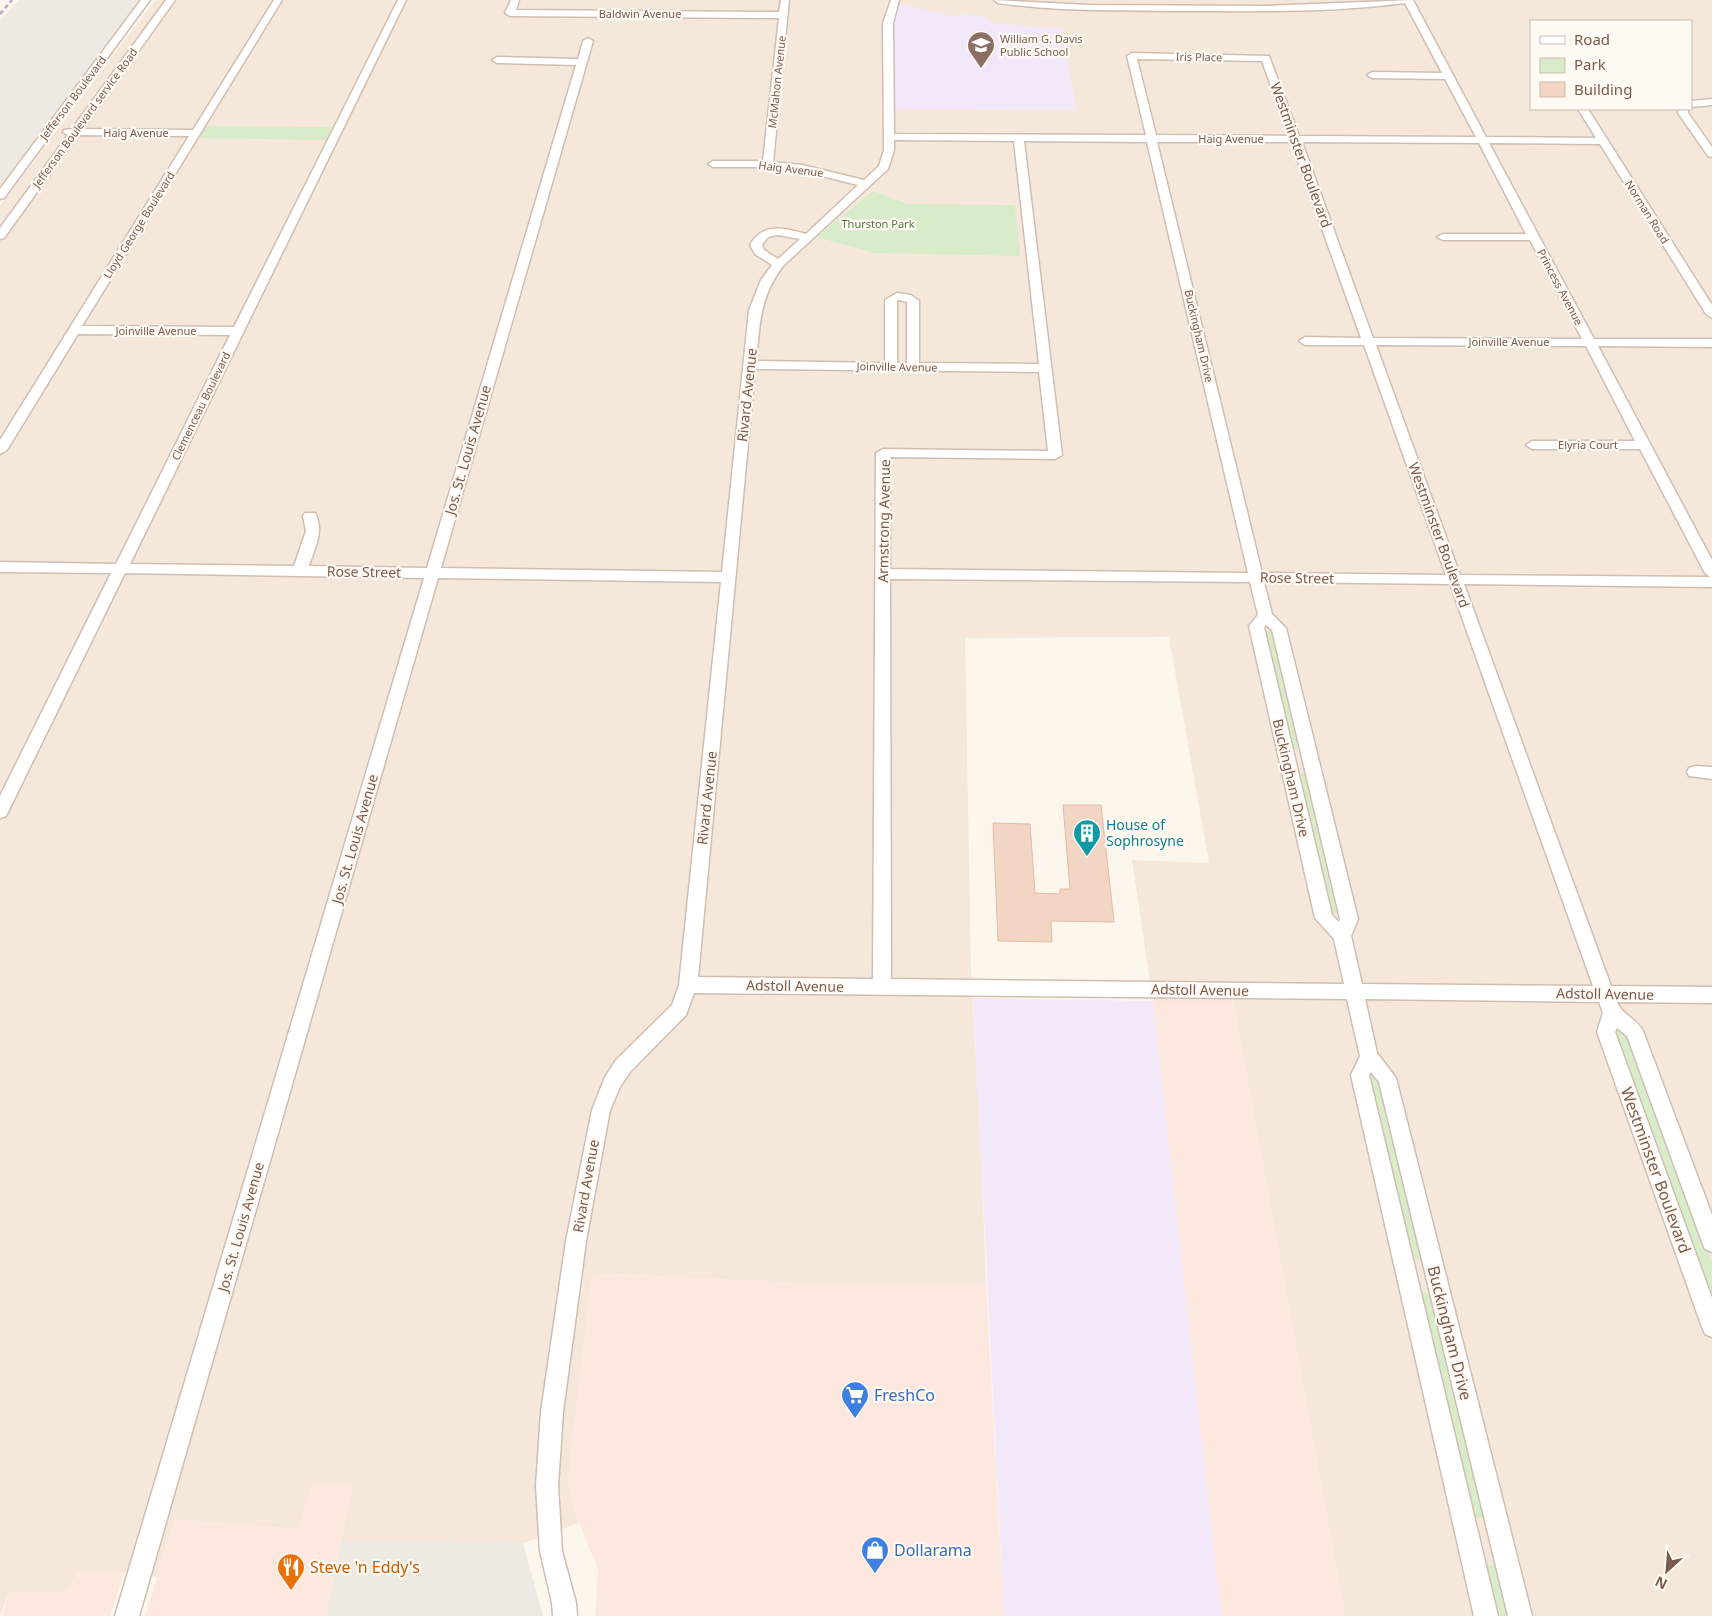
<svg xmlns="http://www.w3.org/2000/svg" width="1712" height="1616" viewBox="0 0 1712 1616" font-family="'Noto Sans',sans-serif">
  <style>
    .residential { fill: #f5e8da; fill-rule: evenodd }
    .commercial { fill: #fde8e0 }
    .industrial { fill: #efe9e4 }
    .education { fill: #f3e8fa }
    .green { fill: #d8ecc9 }
    .building { fill: #f3d5c3; stroke: #e6bba3 }
    .lines { fill: none; stroke-linecap: round; stroke-linejoin: round }
    .minor-casing { stroke: #d1beb0; stroke-width: 3 }
    .minor { fill: #fff; fill-rule: evenodd }
    .rail { stroke: #b9a8c9; stroke-width: 2.5; stroke-dasharray: 4.5 3; stroke-linecap: butt }
    .labels { text-anchor: middle; stroke-width: 4.5; stroke-linejoin: round; paint-order: stroke }
    .far-street-label { font-size: 11px; fill: #7a5c4d; stroke: #fffaf3 }
    .far-education-label { font-size: 11px; fill: #785e54; stroke: #fffaf3; text-anchor: start }
    .far-park-label { font-size: 11px; fill: #537a41; stroke: #fffaf3 }
    .street-label { font-size: 14px; fill: #7a5c4d; stroke: #fffaf3 }
    .culture-label { font-size: 14px; fill: #0d838f; stroke: #fffaf3; text-anchor: start }
    .near-street-label { font-size: 16px; fill: #7a5c4d; stroke: #fffaf3 }
    .near-shop-label { font-size: 16px; fill: #366cbe; stroke: #fffaf3; text-anchor: start }
    .near-food-label { font-size: 16px; fill: #c56008; stroke: #fffaf3; text-anchor: start }
  </style>
  <rect width="100%" height="100%" fill="#fdf6ec"/>
  <path class="residential" d="M155,0H1712V1616H1345L1233,1001H1153L1132,860L1209,863L1169,637L965,638L971,970L981,1146L986,1283H795L613,1274L592,1277L568,1483L579,1523L523,1543L341,1540L353,1483L299,1529L175,1520L157,1577L124,1572H78L67,1592H9L0,1616V206ZM1531,21H1691V109H1531Z"/>
  <path class="commercial" d="M1153,1001H1233L1345,1616H1221Z
    M613,1274L795,1283H986L1004,1616H595L598,1569L579,1523L568,1483L592,1277Z
    M353,1483L326,1616H145L175,1520L299,1529L311,1486Z
    M78,1572H124L110,1616H2L9,1592H67Z"/>
  <path class="industrial" d="M19,0H141L0,188V21Z
    M341,1540L523,1543L543,1616H326Z"/>
  <path class="education" d="M899,4L959,17L963,13L985,17L992,23L1062,29L1076,110L895,109L892,29Z
    M973,998L1153,1001L1221,1616H1004Z"/>
  <path class="green" d="M204,126L332,127L326,140L196,138Z
    M873,191L908,204L1015,205L1020,256L874,253L817,237Z
    M1266,631H1271L1275,634L1302,747L1299,749H1294L1290,745L1264,633Z
    M1300,773H1305L1310,777L1341,909L1338,913H1332L1328,908L1297,775Z
    M1617,1030L1625,1031L1631,1036L1712,1262V1299L1614,1034Z
    M1371,1076H1377L1382,1082L1424,1254L1421,1259H1414L1408,1252L1368,1080Z
    M1423,1293H1430L1436,1301L1487,1512L1484,1518H1476L1470,1510L1419,1298Z
    M1487,1565L1495,1566L1501,1575L1512,1616H1494L1483,1571Z"/>
  <path class="building" d="M1063,805H1101L1114,922L1051,921L1052,942L998,941L993,823L1030,824L1035,893L1060,894V889H1070Z"/>
  <g class="lines">
    <g class="minor-casing">
      <path id="minor" d="M141,0H150L4,198L0,199V189Z
        M166,0H175L83,129L193,130L274,0H282L82,326L234,327L398,0H406L130,564L294,566L306,531L303,516L305,513H315C325,530 314,550 309,566L427,568L576,65L497,63L492,60L497,57L578,59L583,41L588,38L593,41L441,568L722,572L749,310L761,280L772,265L755,254L750,245C763,222 784,228 806,234L858,185L802,171L768,167H713L708,164L713,161H763L779,18L510,16L505,13L511,0H519L516,10L779,12L781,0H789L773,162L802,165L864,180L879,166L884,150L883,23L891,0H899L893,23L894,134L1146,135L1127,56L1132,53L1269,56L1299,136L1476,137L1445,79L1372,78L1367,75L1372,72L1442,73L1405,3C1330,13 1256,11 1181,11C1119,10 1059,12 998,3L994,0L1089,5L1266,6L1413,0L1486,137L1596,138L1578,109H1588L1712,305V318L1706,314L1600,144L1489,143L1594,339H1712V347L1598,346L1712,560V587L1464,584L1611,986L1712,987V1003L1617,1002C1622,1015 1637,1019 1643,1031L1712,1215V1252L1705,1249L1702,1242L1627,1036L1617,1028L1615,1032L1712,1298V1337L1705,1334L1702,1327L1597,1032L1603,1013L1599,1002L1365,999L1377,1053L1396,1078L1532,1616H1508L1379,1082L1371,1072L1369,1075L1498,1616H1474L1351,1075L1360,1056L1347,999L694,993L686,1015L630,1072L620,1087L610,1110L586,1241L563,1412L558,1486L562,1551L576,1603L577,1616H553L552,1603L540,1551L536,1486L541,1412L566,1241L592,1110L605,1077L616,1060L672,1005L679,985L721,582L438,578L139,1616H115L424,578L125,573L8,812L6,816L0,818V796L111,573L0,572V562L116,564L230,335L78,334L7,450L0,454V440L189,136L78,135L4,238L0,239V228L68,135L63,132L64,130L72,129ZM1137,59L1262,61L1289,136L1156,135ZM894,140L1014,141L1039,364L919,363V301L911,295L897,293L885,300V363L756,361C760,324 759,298 783,266L888,169L894,150ZM1024,141L1147,142L1248,573L890,569V457L1055,459L1062,455ZM1157,142H1291L1361,338L1305,337L1299,341L1305,345H1364L1446,575L1262,573ZM1302,142L1479,143L1526,234H1443L1437,237L1443,240H1530L1582,339L1373,338ZM778,235L800,239L778,259L764,250L762,245L768,237ZM899,300L907,302V363H897V301ZM1376,345L1586,346L1635,441H1532L1526,445L1532,449H1640L1705,573L1710,577L1460,575ZM755,369L1039,372L1048,451L883,449L876,453L873,979L698,977ZM890,579L1250,582L1258,615L1249,626L1315,918L1334,939L1344,984L891,979ZM1264,582L1450,584L1593,986L1362,984L1351,936L1358,919L1286,628L1272,614ZM1266,625L1272,630L1340,919L1339,922L1332,915L1264,627Z
        M1712,99V105L1691,107V101Z
        M1678,109H1688V113L1712,147V157L1708,156L1678,113Z
        M1695,766L1712,767V779L1689,776L1687,772L1689,768Z"/>
    </g>
    <use href="#minor" class="minor"/>
    <path class="rail" d="M0,14L12,0"/>
  </g>
  <defs>
    <g id="school-pin" transform="scale(1.4375)"><path d="M0 17L-7.5 6A9.5 9.5 0 1 1 7.5 6Z" fill="#8d6e63" stroke="#fffaf3"/><path d="M0-5L7-2L0 1L-7-2ZM-4 1L0 2.5L4 1V4Q0 6-4 4Z" fill="#fff"/></g>
    <g id="building-pin" transform="scale(1.4375)"><path d="M0 17L-7.5 6A9.5 9.5 0 1 1 7.5 6Z" fill="#0f9aa8" stroke="#fffaf3"/><path d="M-4-6H4V6H1V3H-1V6H-4ZM-2.5-4.3h1.7v1.8h-1.7ZM.8-4.3h1.7v1.8H.8ZM-2.5-1h1.7V.8h-1.7ZM.8-1h1.7V.8H.8Z" fill="#fff"/></g>
    <g id="supermarket-pin" transform="scale(1.4375)"><path d="M0 17L-7.5 6A9.5 9.5 0 1 1 7.5 6Z" fill="#3f7fe0" stroke="#fffaf3"/><path d="M-6-5.5h2.5l.6 2H6L4.5 2H-2.5L-4.4-4H-6ZM-1.5 3.2a1.3 1.3 0 1 0 .1 0ZM3 3.2a1.3 1.3 0 1 0 .1 0Z" fill="#fff"/></g>
    <g id="shop-pin" transform="scale(1.4375)"><path d="M0 17L-7.5 6A9.5 9.5 0 1 1 7.5 6Z" fill="#3f7fe0" stroke="#fffaf3"/><path d="M-5-2.5h2.3a2.7 3.5 0 0 1 5.4 0H5L5.5 6h-11ZM-1.5-2.5h3a1.5 2.3 0 0 0-3 0Z" fill="#fff"/></g>
    <g id="restaurant-pin" transform="scale(1.4375)"><path d="M0 17L-7.5 6A9.5 9.5 0 1 1 7.5 6Z" fill="#e8710a" stroke="#fffaf3"/><path d="M-5-6h1v4h1v-4h1v4h1v-4h1v5L-1.5 .5V6h-2V.5L-5-1ZM5-6V6H3V1.5H1.5Q1.5-4 5-6Z" fill="#fff"/></g>
  </defs>
  <g fill-rule="evenodd">
    <use href="#school-pin" x="981" y="45"/>
    <use href="#building-pin" x="1087" y="833"/>
    <use href="#supermarket-pin" x="855" y="1395"/>
    <use href="#shop-pin" x="875" y="1550"/>
    <use href="#restaurant-pin" x="291" y="1567"/>
  </g>
  <g class="labels">
    <g class="far-street-label">
      <text x="640" y="18">Baldwin Avenue</text>
      <text transform="translate(1199 57) rotate(1)" y="4">Iris Place</text>
      <text transform="translate(777 82) rotate(-84)" y="4">McMahon Avenue</text>
      <text transform="translate(73 98) rotate(-53)" y="4">Jefferson Boulevard</text>
      <text transform="translate(85 118) rotate(-54)" y="4">Jefferson Boulevard service Road</text>
      <text x="136" y="137">Haig Avenue</text>
      <text x="1231" y="143">Haig Avenue</text>
      <text transform="translate(791 169) rotate(7)" y="4">Haig Avenue</text>
      <text transform="translate(1647 212) rotate(58)" y="4">Norman Road</text>
      <text transform="translate(139 225) rotate(-58)" y="4">Lloyd George Boulevard</text>
      <text transform="translate(1560 287) rotate(62)" y="4">Princess Avenue</text>
      <text x="156" y="335">Joinville Avenue</text>
      <text transform="translate(1199 336) rotate(77)" y="4">Buckingham Drive</text>
      <text x="1509" y="346">Joinville Avenue</text>
      <text transform="translate(897 367) rotate(1)" y="4">Joinville Avenue</text>
      <text transform="translate(201 406) rotate(-64)" y="4">Clemenceau Boulevard</text>
      <text x="1588" y="449">Elyria Court</text>
    </g>
    <g class="far-education-label">
      <text x="1000" y="43">William G. Davis<tspan x="1000" dy="13">Public School</tspan></text>
    </g>
    <g class="far-park-label">
      <text x="878" y="228">Thurston Park</text>
    </g>
    <g class="street-label">
      <text transform="translate(1301 155) rotate(70)" y="5">Westminster Boulevard</text>
      <text transform="translate(747 395) rotate(-84)" y="5">Rivard Avenue</text>
      <text transform="translate(468 450) rotate(-74)" y="5">Jos. St. Louis Avenue</text>
      <text transform="translate(884 521) rotate(-89)" y="5">Armstrong Avenue</text>
      <text transform="translate(1439 535) rotate(70)" y="5">Westminster Boulevard</text>
      <text transform="translate(364 572) rotate(1)" y="5">Rose Street</text>
      <text transform="translate(1297 578) rotate(1)" y="5">Rose Street</text>
      <text transform="translate(1291 778) rotate(77)" y="5">Buckingham Drive</text>
      <text transform="translate(707 798) rotate(-84)" y="5">Rivard Avenue</text>
      <text transform="translate(355 839) rotate(-74)" y="5">Jos. St. Louis Avenue</text>
      <text transform="translate(795 986) rotate(1)" y="5">Adstoll Avenue</text>
      <text transform="translate(1200 990) rotate(1)" y="5">Adstoll Avenue</text>
      <text transform="translate(1605 994) rotate(1)" y="5">Adstoll Avenue</text>
      <text transform="translate(586 1186) rotate(-80)" y="5">Rivard Avenue</text>
      <text transform="translate(241 1227) rotate(-74)" y="5">Jos. St. Louis Avenue</text>
    </g>
    <g class="culture-label">
      <text x="1106" y="830">House of<tspan x="1106" dy="16">Sophrosyne</tspan></text>
    </g>
    <g class="near-street-label">
      <text transform="translate(1656 1170) rotate(70)" y="6">Westminster Boulevard</text>
      <text transform="translate(1450 1333) rotate(76)" y="6">Buckingham Drive</text>
    </g>
    <g class="near-shop-label">
      <text x="874" y="1401">FreshCo</text>
      <text x="894" y="1556">Dollarama</text>
    </g>
    <g class="near-food-label">
      <text x="310" y="1573">Steve 'n Eddy's</text>
    </g>
  </g>
  <rect x="1530" y="20" width="162" height="90" fill="#fffaf3" stroke="#cabbb1"/>
  <rect x="1540" y="36" width="25" height="8" fill="#ffffff" stroke="#cabbb1"/>
  <text x="1574" y="45" font-size="15" fill="#7a5c4d">Road</text>
  <rect x="1540" y="58" width="25" height="15" fill="#d8ecc9" stroke="#cabbb1"/>
  <text x="1574" y="70" font-size="15" fill="#7a5c4d">Park</text>
  <rect x="1540" y="82" width="25" height="15" fill="#f3d5c3" stroke="#cabbb1"/>
  <text x="1574" y="95" font-size="15" fill="#7a5c4d">Building</text>
  <g transform="translate(1667 1571) rotate(206)" stroke="#fffaf3" stroke-width="4" paint-order="stroke">
  <path d="M0-4L9 19L0 12L-9 19Z" fill="#7a5c4d"/>
  <text y="-8" font-size="14" font-weight="bold" text-anchor="middle" fill="#7a5c4d">N</text>
  </g>
</svg>
